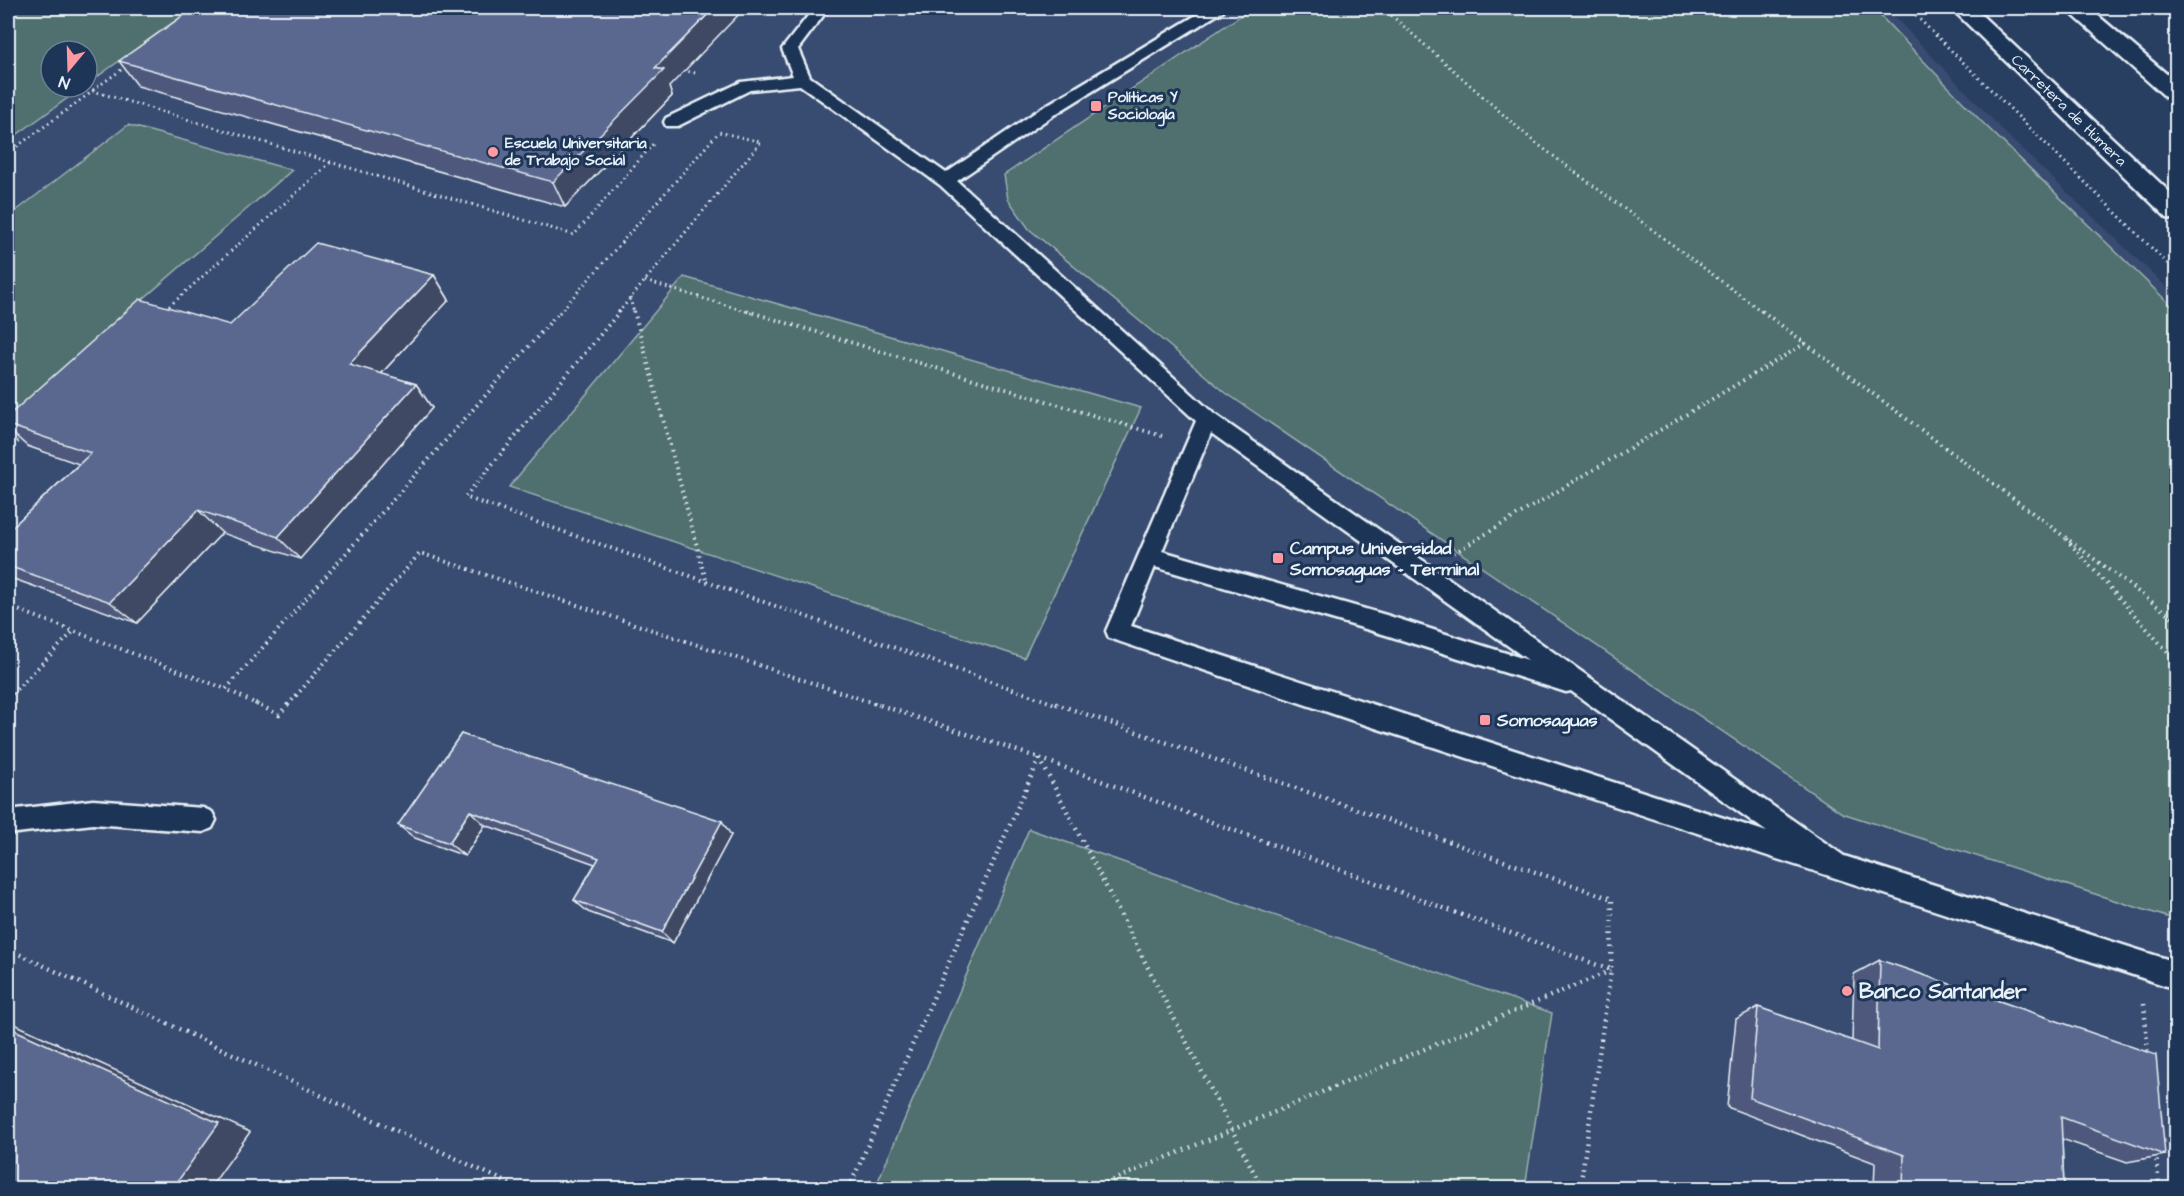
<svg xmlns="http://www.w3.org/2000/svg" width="2184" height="1196" viewBox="0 0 2184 1196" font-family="'Architects Daughter',sans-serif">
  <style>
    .built { fill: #384b70; fill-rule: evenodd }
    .green { fill: #506f6e; stroke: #9cb0b3; stroke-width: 1.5 }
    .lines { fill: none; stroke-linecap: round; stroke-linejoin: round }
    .service-casing { stroke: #e8f1f8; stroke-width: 5 }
    .tertiary-casing { stroke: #e8f1f8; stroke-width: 5 }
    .path-far2 { stroke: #e8f1f8; stroke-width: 3; stroke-dasharray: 1.5 4; stroke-linecap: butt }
    .path-far1 { stroke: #e8f1f8; stroke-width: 4; stroke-dasharray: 1.5 4.5; stroke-linecap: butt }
    .path { stroke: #e8f1f8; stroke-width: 4.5; stroke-dasharray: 1.5 5; stroke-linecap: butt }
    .service { fill: #1d3557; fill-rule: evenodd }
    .tertiary { fill: #1d3557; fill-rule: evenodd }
    .wall { fill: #4d597b; stroke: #e8f1f8; stroke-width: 1.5 }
    .shaded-wall { fill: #3f4864; stroke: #e8f1f8; stroke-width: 1.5 }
    .building { fill: #5a678f; stroke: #e8f1f8; stroke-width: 1.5 }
    .poi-dot { fill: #ff9aa2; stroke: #1d3557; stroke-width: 2 }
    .labels { text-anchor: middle; stroke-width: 6; stroke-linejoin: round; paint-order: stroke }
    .far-poi-label { font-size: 15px; font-weight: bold; fill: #e8f1f8; stroke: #1d3557; text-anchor: start }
    .far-street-label { font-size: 15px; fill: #e8f1f8; stroke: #1d3557 }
    .poi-label { font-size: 18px; font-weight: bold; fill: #e8f1f8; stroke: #1d3557; text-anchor: start }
    .near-poi-label { font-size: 21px; font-weight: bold; fill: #e8f1f8; stroke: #1d3557; text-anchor: start }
  </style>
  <rect width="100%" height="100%" fill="#293f62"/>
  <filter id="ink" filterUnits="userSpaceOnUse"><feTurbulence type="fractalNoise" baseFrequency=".0167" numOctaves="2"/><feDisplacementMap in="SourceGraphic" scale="12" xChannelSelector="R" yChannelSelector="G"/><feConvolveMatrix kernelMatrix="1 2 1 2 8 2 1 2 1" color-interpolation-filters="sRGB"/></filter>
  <g filter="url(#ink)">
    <path class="built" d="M8,8H1886L2012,140L2176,296V1188H8ZM51,51H87V87H51Z"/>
    <path class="green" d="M8,8H193L87,84V51H51V87H83L8,141Z
      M1252,8H1873L1981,121L2176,310V920L1842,813L1226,393L1029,229L1008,199L1004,175Z
      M128,125L292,170L8,416V217Z
      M684,277L1141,408L1024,658L509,487Z
      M1029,829L1552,1013L1525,1188H875Z"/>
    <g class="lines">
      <g class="service-casing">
        <path id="service" d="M814,8H829L798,49L810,77L946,173L1040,109L1208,8H1225L1223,11L1052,116L957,181L1214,414L1844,856L2176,962V989L1357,722L1109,638L1106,631L1196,421L940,185L800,85L750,90L678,126H666L664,122L666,118L741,82L793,76L782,49ZM1211,433L1528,660L1386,615L1162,551ZM1155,567L1386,635L1566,692L1571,691L1767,832L1131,626Z
          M93,800L203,808L212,812L216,820L212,828L203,832L93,824L8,834V810Z"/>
      </g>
      <g class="tertiary-casing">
        <path id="tertiary" d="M1951,8H1974L2176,198V220L2167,218Z
          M2065,8H2089L2176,82V101L2168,99Z"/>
      </g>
      <path class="path-far2" d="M1383,8L1532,140L1764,313
        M1908,8L2176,272
        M683,70L699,74
        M93,90L128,65
        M8,153L93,91L574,235L654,143
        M645,281L752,313
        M630,298L634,313
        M165,310L331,162
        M559,313L719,132L761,142L618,313"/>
      <path class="path-far1" d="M620,311L465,497L1058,705
        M634,311L706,580
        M747,311L1162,436
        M1762,311L2176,620
        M8,450L23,437
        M2066,539L2176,661
        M1454,553L1806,343
        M8,606L226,689
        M8,698L73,632
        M258,705L226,689L560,311
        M288,705L420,553L879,705"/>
      <path class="path" d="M255,703L279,715L289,703
        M874,703L1039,758L1611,970L1612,899L1054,703
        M1040,759L1262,1188
        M8,949L519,1188
        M2144,1004L2148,1056
        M2156,1154L2159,1188
        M849,1188L1039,759
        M1094,1188L1610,971
        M1580,1188L1611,970"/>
      <use href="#service" class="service"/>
      <use href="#tertiary" class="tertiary"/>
    </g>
    <path class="wall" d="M119,61L669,87L672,96L565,207L138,86Z
      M434,275L449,300L381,374L416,384L432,408L300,559L222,533L137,623L11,578L8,575V531L79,464L27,446L8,429V416L230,325Z
      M461,734L731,835L673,943L588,912L574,900L595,864L485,825L465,856L415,838L398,825Z
      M1880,960L2165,1155L2127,1162L2062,1139L2064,1188H1874L1875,1163L1727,1107L1736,1019L1758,1007L1852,1041L1854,974Z"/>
    <path class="shaded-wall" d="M714,8H745L669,87L672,96L565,207L553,182L655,68Z
      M434,275L449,300L367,389L349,364Z
      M416,384L432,408L300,559L278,537Z
      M198,510L222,533L137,623L110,602Z
      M470,811L485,825L465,856L449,843Z
      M722,821L731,835L673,943L662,932Z
      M8,1021L250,1132L210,1188H173L8,1027Z"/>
    <path class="building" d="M194,8H714L655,68L664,70L553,182L119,61Z
      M316,243L434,275L349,364L416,384L278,537L198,510L110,602L8,566V531L91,453L8,425V416L140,299L230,325Z
      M461,734L722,821L662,932L574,900L599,858L470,811L449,843L398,825Z
      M1880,960L2156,1055L2165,1155L2061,1117L2064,1188H1903L1904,1155L1750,1098L1758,1007L1878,1050Z
      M8,1027L219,1123L173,1188H8Z"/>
  </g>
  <g class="poi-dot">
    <rect x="1090" y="100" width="12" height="12" rx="3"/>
    <circle cx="493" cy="152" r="6"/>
    <rect x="1272" y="552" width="12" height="12" rx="3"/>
    <rect x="1479" y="714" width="12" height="12" rx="3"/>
    <circle cx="1847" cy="991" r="6"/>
  </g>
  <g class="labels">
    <g class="far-poi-label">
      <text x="1108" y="102">Políticas Y<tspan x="1108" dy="17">Sociología</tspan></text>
      <text x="505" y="148">Escuela Universitaria<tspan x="505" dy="17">de Trabajo Social</tspan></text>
    </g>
    <g class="far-street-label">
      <text transform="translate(2069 110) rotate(44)" y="5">Carretera de Húmera</text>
    </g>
    <g class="poi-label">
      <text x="1290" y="554">Campus Universidad<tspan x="1290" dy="21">Somosaguas - Terminal</tspan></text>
      <text x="1497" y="726">Somosaguas</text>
    </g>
    <g class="near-poi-label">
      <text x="1859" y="998">Banco Santander</text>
    </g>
  </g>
  <rect width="2184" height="1196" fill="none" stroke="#1d3557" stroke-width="30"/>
  <rect x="15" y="15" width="2154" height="1166" fill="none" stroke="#e8f1f8" stroke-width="2" filter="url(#ink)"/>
  <g transform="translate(69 69) rotate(199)"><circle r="28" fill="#1d3557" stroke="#6e8097" stroke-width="1.5"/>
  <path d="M0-4.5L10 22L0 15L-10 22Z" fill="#ff9aa2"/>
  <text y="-9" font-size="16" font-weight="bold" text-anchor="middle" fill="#e8f1f8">N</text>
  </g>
</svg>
